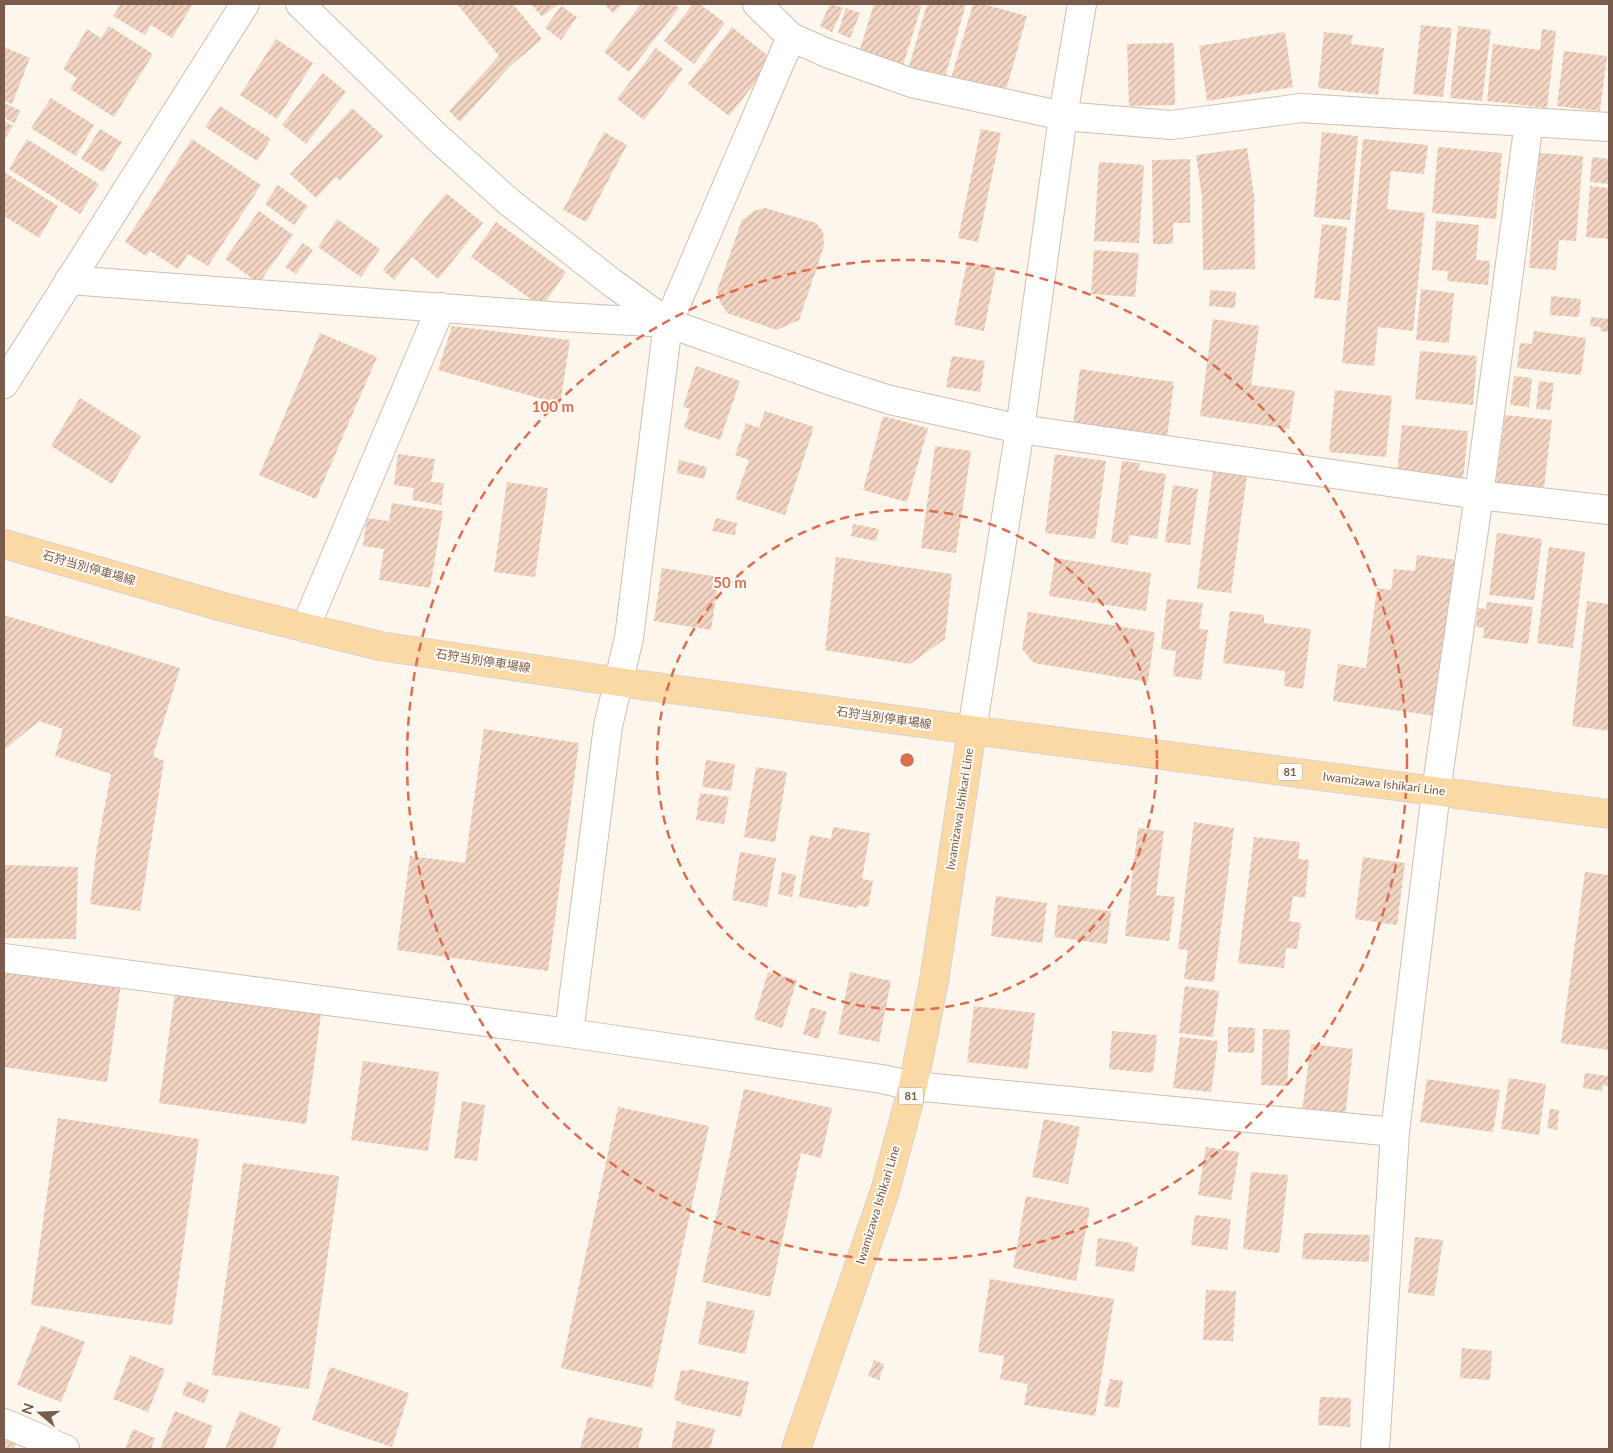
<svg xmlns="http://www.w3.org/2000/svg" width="1613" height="1453" viewBox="0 0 1613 1453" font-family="Lato,'Noto Sans JP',sans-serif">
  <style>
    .building { fill: url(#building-hatch) }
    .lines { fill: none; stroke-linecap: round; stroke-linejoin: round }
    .minor-casing { stroke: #d1beb0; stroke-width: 30 }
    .major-casing { stroke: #dad1cd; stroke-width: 30 }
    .minor { stroke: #fff; stroke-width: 28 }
    .major { stroke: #fbd9a5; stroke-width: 28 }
    .ring { fill: none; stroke: #dc6d51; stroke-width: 2.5; stroke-dasharray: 9 6 }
    .labels { text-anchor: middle; stroke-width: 4; stroke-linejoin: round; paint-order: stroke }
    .shield { fill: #fffaf3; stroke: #a28b7f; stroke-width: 1 }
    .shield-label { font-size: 11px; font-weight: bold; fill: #7a5c4d }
    .street-label { font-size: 12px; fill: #7a5c4d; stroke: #fffaf3 }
    .centre { fill: #dc6d51; stroke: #fffaf3; stroke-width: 2.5 }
    .ring-label { font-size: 15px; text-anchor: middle; font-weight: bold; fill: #dc6d51; stroke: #fffaf3; stroke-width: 4; stroke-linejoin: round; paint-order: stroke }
  </style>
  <defs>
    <pattern id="building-hatch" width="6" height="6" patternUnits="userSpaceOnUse" patternTransform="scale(1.25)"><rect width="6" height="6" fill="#f3d5c3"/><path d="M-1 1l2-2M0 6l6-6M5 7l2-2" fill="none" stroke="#cab0a1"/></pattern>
  </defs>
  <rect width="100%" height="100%" fill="#fdf6ec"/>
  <path class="building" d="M121,4H193L172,38L151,25L145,35L113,16Z
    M459,4H513L542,39L509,67L460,122L449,111L499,56L458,5Z
    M531,4H558L542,17Z
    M604,4H622L613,13Z
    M641,4H674L679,8L629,72L604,52Z
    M693,4H700L725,23L694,64L664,41Z
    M830,4L843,8L832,32L820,26Z
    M874,4H922L901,72L857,59Z
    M927,4H966L945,77L909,67Z
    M973,4H983L1027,16L1004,97L950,82Z
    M561,6L577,17L561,40L545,28Z
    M846,8L860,13L850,38L838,33Z
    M1421,25L1452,28L1443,97L1413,94Z
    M109,26L153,54L114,117L70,89L77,78L63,69L87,29L101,38Z
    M1458,26L1491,30L1482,101L1450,98Z
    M732,27L773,60L729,116L688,84Z
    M1542,29L1556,31L1547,108L1487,101L1493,44L1540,50Z
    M1285,32L1293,87L1207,101L1199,46Z
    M1324,32L1353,35L1351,44L1384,48L1378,95L1318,88Z
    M276,39L313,63L277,119L240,95Z
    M1174,43L1175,105L1129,106L1127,44Z
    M4,47L30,58L12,104L4,101Z
    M656,48L683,69L644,120L617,99Z
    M1564,51L1607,56L1600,111L1557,106Z
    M323,73L346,92L306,144L282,125Z
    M51,98L94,125L76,156L31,128Z
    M4,103L21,111L14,123L4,118Z
    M220,106L271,139L257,161L205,127Z
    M352,108L383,136L340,181L336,177L316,198L290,174Z
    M4,121L13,126L4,140Z
    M100,129L122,142L103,172L81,159Z
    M981,129L1001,133L978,242L958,238Z
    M604,132L627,145L586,222L563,210Z
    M1322,132L1358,136L1350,220L1314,217Z
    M27,139L99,184L80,214L9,169Z
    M192,139L261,185L208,266L188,254L178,269L150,251L146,256L125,242Z
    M1363,139L1428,145L1424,174L1391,171L1387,209L1425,213L1413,331L1378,327L1374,366L1342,363Z
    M1438,147L1502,153L1496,219L1432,213Z
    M1247,148L1255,202H1254L1255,269L1203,270L1202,197L1196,155Z
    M1539,153L1583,156L1576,241L1559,240L1556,270L1529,268Z
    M1592,157L1609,159V184L1590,182Z
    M1190,159V223H1173V244H1153L1152,160Z
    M1099,162L1144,165L1139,243L1094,241Z
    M4,172L58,206L39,238L4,216Z
    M278,185L308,206L294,225L265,204Z
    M1590,186L1609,188V239L1586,237Z
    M446,193L483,223L438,279L412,257L394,280L383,270Z
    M765,208L816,223L823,232L824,246L799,320L777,330L727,313L720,302L717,291L742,220L754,211Z
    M259,211L293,235L259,283L225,259Z
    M337,219L380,249L361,277L318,247Z
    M1436,221L1479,225L1476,260L1490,261L1488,285L1447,281L1448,271L1432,270Z
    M496,222L566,272L542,307L471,257Z
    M1322,224L1347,227L1340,301L1314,298Z
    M303,243L313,250L296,274L285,267Z
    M1094,250L1139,253L1135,297L1091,294Z
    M967,262L996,268L984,331L954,325Z
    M1421,289L1454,293L1449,343L1416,340Z
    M1210,290L1236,292L1235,308L1209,306Z
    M1551,296L1581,299L1579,317L1550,315Z
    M1591,317L1609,319V332L1600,331L1601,327L1590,326Z
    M1213,319L1259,326L1251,385L1295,391L1289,429L1200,416Z
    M452,326L570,340L560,404L438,370Z
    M1534,331L1586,338L1581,375L1517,368L1520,343L1532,344Z
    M320,333L377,357L316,499L259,475Z
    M1420,351L1477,356L1473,405L1415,399Z
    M952,356L985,361L980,392L946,387Z
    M696,366L740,381L720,440L684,428L690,409L683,407Z
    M1080,369L1174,382L1167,437L1073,424Z
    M1514,376L1532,378L1529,407L1510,405Z
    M1539,381L1554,383L1550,410L1536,409Z
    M1335,390L1392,396L1386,457L1329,452Z
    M80,398L141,436L112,484L51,446Z
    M765,411L814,427L785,515L735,499L749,460L735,455L746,423L759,428Z
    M1505,415L1552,420L1544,488L1496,483Z
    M883,416L928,428L907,502L863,490Z
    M1402,425L1468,431L1463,480L1397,474Z
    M935,446L971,451L956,553L921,548Z
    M398,454L435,459L431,482L444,483L441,505L412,500L414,488L394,485Z
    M1055,454L1106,461L1095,539L1045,533Z
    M679,460L707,467L704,479L677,473Z
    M1122,461L1140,463L1138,470L1166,474L1157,539L1129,535L1128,545L1111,542Z
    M1213,471L1247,475L1231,593L1197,589Z
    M507,482L548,488L535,577L494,572Z
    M1173,485L1198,489L1190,545L1165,542Z
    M392,503L443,511L430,588L379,580L384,549L363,546L367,518L389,521Z
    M716,518L737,523L735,535L712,531Z
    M853,524L879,529L876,541L851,536Z
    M1497,533L1542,539L1534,600L1489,595Z
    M1549,547L1585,552L1573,648L1537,643Z
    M1417,555L1457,560L1435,716L1333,701L1338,664L1366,668L1377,588L1391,590L1394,569L1415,571Z
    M836,557L952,574L945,639L910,664L825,650Z
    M1055,558L1151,573L1146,611L1049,596Z
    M662,568L719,577L711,630L654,621Z
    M1167,599L1203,603L1199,629L1208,630L1201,680L1173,676L1176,651L1161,649Z
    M1587,601L1609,604V731L1572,726Z
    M1487,602L1533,607L1528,644L1483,638L1484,628L1476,627L1478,608L1486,609Z
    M1230,611L1264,615V623L1311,629L1303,689L1284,686L1285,671L1223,663Z
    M1028,612L1155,632L1148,682L1034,663L1022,649Z
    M4,615L180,668L153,756L164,761L140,911L90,904L97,847L111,774L55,756L63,729L39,721L4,750Z
    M484,729L579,743L548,971L397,950L410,856L465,863Z
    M706,760L735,764L731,791L702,787Z
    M756,767L787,772L775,842L744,837Z
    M700,793L729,797L724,824L696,820Z
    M1194,822L1234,828L1214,982L1184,979L1188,950L1178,949Z
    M833,827L870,833L862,879L873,881L868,907L857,905V908L799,897L810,835L831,839Z
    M1138,828L1164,831L1156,895L1175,897L1169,941L1125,936Z
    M1254,837L1300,842L1298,859L1309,860L1305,898L1293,896L1289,921L1301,923L1297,949L1286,948L1284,968L1238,963Z
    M740,852L776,858L767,907L732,900Z
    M1363,857L1405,863L1397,925L1355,919Z
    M4,865L78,867L76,939L4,938Z
    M782,872L796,875L792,897L778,894Z
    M1585,872L1609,875V1050L1561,1043Z
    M996,896L1047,903L1042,943L991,936Z
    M1058,905L1111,911L1107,944L1054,937Z
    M4,966L121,983L107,1082L4,1067Z
    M768,972L797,980L782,1028L754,1019Z
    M850,972L891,981L879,1042L838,1034Z
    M1185,986L1219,991L1213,1037L1179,1033Z
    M176,987L322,1007L306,1124L159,1103Z
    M974,1006L1035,1013L1028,1069L967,1062Z
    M811,1007L827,1012L818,1039L803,1034Z
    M1228,1027L1255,1028L1254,1053L1228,1052Z
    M1263,1029L1290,1030L1287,1086L1261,1085Z
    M1112,1031L1157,1035L1153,1073L1109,1069Z
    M1180,1037L1218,1041L1211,1092L1173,1088Z
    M1311,1044L1353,1049L1345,1117L1302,1112Z
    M363,1061L439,1072L428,1151L351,1140Z
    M1585,1073L1609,1076V1086L1603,1085L1602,1091L1583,1088Z
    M1509,1078L1546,1084L1539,1135L1501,1129Z
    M1427,1079L1500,1090L1493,1132L1420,1122Z
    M744,1089L832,1108L821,1158L801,1153L770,1297L702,1282Z
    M462,1101L485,1105L477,1161L454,1158Z
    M618,1107L709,1126L652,1388L561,1368Z
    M1550,1109L1559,1110L1557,1130L1547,1128Z
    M58,1118L199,1139L172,1325L31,1305Z
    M1044,1119L1080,1127L1068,1184L1032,1177Z
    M1206,1147L1239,1152L1231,1200L1198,1195Z
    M243,1163L339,1176L309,1389L212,1375Z
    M1251,1172L1288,1175L1279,1253L1243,1249Z
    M1026,1196L1090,1208L1076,1281L1013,1268Z
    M1195,1215L1231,1219L1227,1250L1191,1245Z
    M1304,1233L1370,1235L1369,1262L1302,1259Z
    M1415,1237L1443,1240L1434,1296L1408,1293Z
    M1098,1238L1132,1243V1246L1138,1247L1134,1272L1095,1266Z
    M990,1279L1114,1299L1095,1416L1024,1405L1028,1384L1000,1379L1004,1356L978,1352Z
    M1206,1290L1236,1291L1233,1341L1203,1340Z
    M707,1301L755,1311L745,1354L698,1344Z
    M41,1325L85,1342L61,1402L17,1385Z
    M1462,1348L1492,1351L1490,1380L1460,1378Z
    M130,1355L165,1369L148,1412L113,1399Z
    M874,1360L884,1364L879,1380L868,1376Z
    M330,1367L409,1393L392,1447L312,1420Z
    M689,1369L749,1382L741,1417L681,1404L682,1402L674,1400L681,1370L688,1371Z
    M1110,1379L1123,1381L1119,1408L1104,1406Z
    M187,1381L209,1390L204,1403L182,1395Z
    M1320,1397L1351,1398L1350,1427L1318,1425Z
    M175,1411L213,1426L204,1449H160Z
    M240,1411L281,1428L273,1449H225Z
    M588,1417L643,1428L638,1449H580Z
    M677,1421L715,1429L710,1449H671Z
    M133,1429L155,1438L151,1449H125Z
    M4,1440L16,1444L14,1449H4Z"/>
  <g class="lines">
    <g class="minor-casing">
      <path id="minor" d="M300,4L439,139L509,202L611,282L668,323L837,383L890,400L1020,429L1479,495L1609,510
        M757,4L791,37L827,53L912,83L1063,116L1171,125L1301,108L1609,127
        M69,280L563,317L668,323
        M4,384L245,4
        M305,628L441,307
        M972,730L1020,429L1063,116L1082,4
        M4,958L569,1033L882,1079L913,1086L1395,1132
        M569,1033L608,726L629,638L668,323L791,37
        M4,1423L65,1449
        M1375,1449L1395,1132L1436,791L1479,495L1529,122"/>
    </g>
    <g class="major-casing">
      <path id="major" d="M4,544L223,607L380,646L619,682L972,730L1609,814
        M796,1449L885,1191L913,1086L934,981L972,730"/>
    </g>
    <use href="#minor" class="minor"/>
    <use href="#major" class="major"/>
  </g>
  <g class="ring">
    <circle cx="907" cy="760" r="250"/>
    <circle cx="907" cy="760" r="500"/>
  </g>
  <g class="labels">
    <g class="shield">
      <rect x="1277.5" y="763.5" width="25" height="17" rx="4"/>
      <rect x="898.5" y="1087.5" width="25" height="17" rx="4"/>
    </g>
    <g class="shield-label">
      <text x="1290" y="776">81</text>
      <text x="911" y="1100">81</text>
    </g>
    <g class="street-label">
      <text transform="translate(89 568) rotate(16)" y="4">石狩当別停車場線</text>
      <text transform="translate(483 661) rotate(9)" y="4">石狩当別停車場線</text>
      <text transform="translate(884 718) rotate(8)" y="4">石狩当別停車場線</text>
      <text transform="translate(1384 784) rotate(7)" y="4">Iwamizawa Ishikari Line</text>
      <text transform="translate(960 809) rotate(-81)" y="4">Iwamizawa Ishikari Line</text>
      <text transform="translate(878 1205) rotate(-73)" y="4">Iwamizawa Ishikari Line</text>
    </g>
  </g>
  <circle cx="907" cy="760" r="8" class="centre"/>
  <g class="ring-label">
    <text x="553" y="412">100 m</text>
    <text x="730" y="588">50 m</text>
  </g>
  <rect width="1613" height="1453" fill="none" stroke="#7a5c4d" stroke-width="10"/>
  <g transform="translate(40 1413) rotate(289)" stroke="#fffaf3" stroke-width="4" paint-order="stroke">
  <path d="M0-4L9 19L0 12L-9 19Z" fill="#7a5c4d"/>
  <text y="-8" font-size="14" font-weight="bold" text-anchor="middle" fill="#7a5c4d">N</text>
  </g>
</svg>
